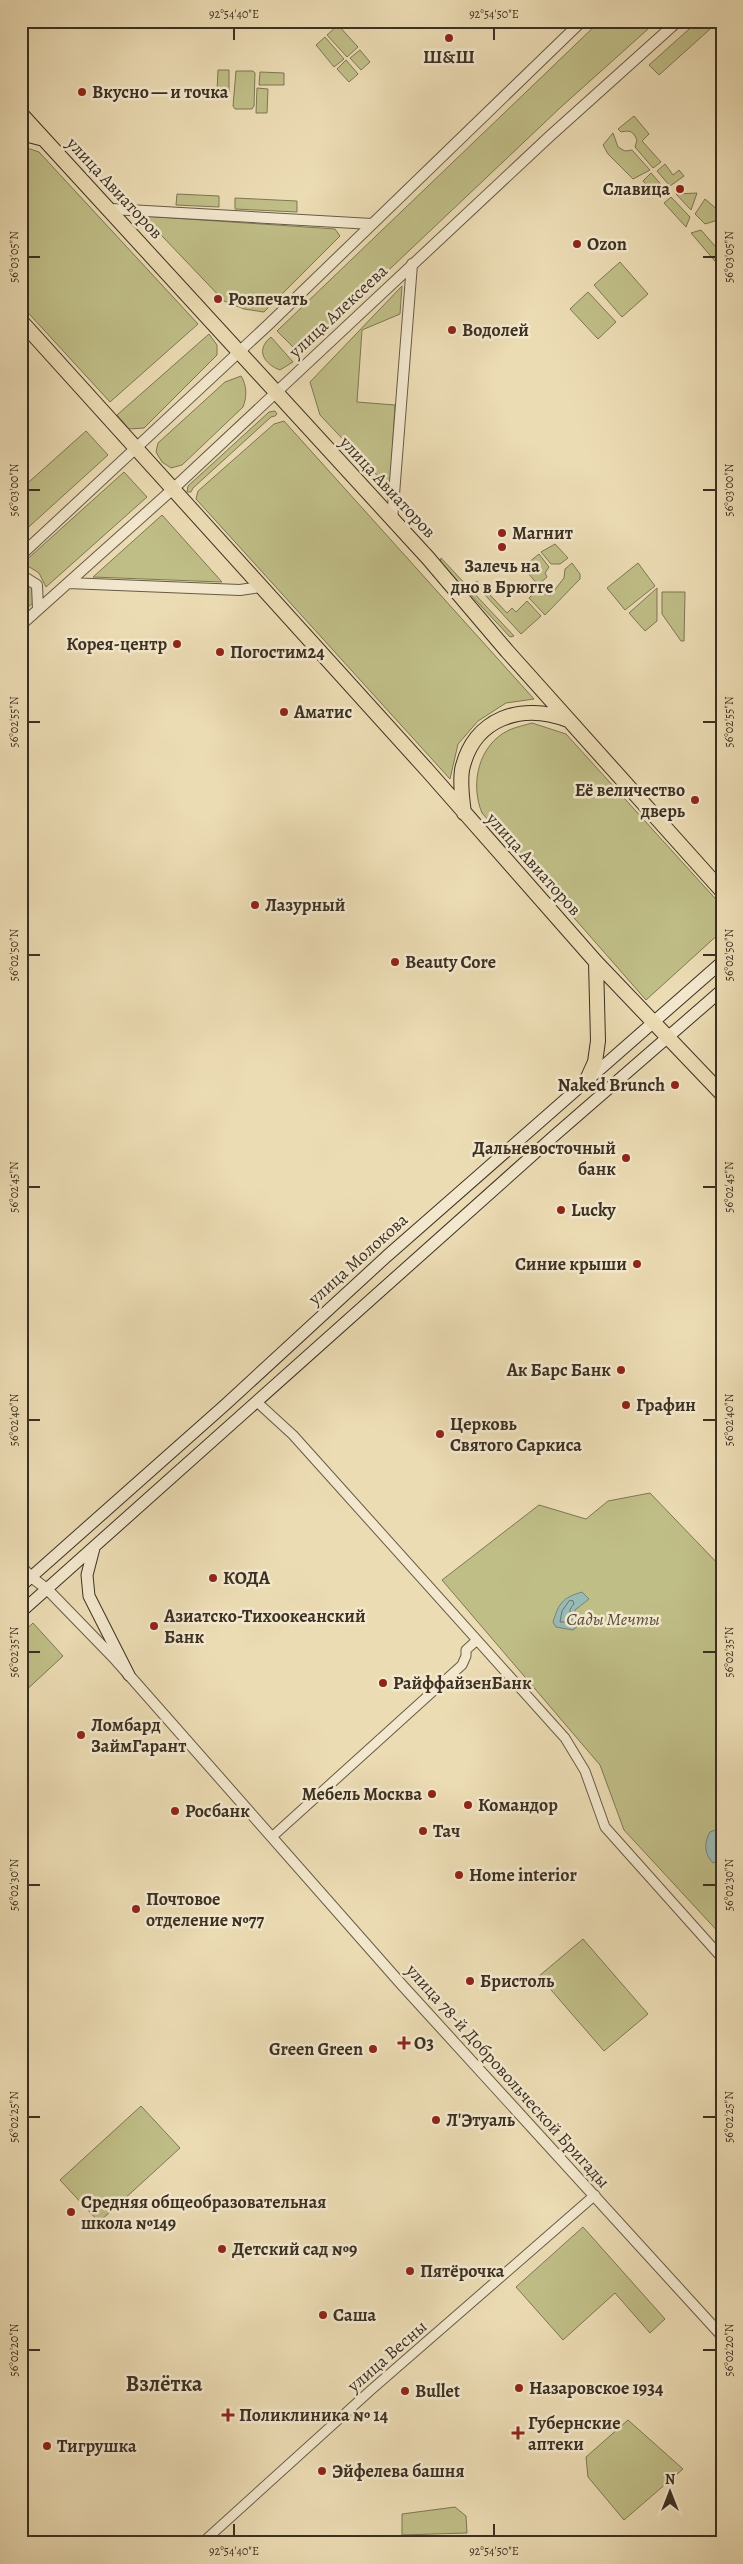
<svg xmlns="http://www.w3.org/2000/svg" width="743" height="2564" viewBox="0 0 743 2564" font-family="Alegreya,serif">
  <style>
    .green { fill: #c0be87; stroke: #7e7754 }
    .water { fill: #9abab5; stroke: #74837a }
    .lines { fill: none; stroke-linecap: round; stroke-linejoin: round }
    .shore { stroke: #6a756c; stroke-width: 1 }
    .minor-casing { stroke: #675b46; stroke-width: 11 }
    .tertiary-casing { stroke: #675b46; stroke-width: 12 }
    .secondary-casing { stroke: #3b3022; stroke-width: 13 }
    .primary-casing { stroke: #3b3022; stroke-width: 16 }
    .minor { stroke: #f3e8ce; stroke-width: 9 }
    .tertiary { stroke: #f3e8ce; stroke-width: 10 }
    .secondary { stroke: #f3e8ce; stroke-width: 11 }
    .primary { stroke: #ecdcb4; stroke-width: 14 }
    .ticks { fill: none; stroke: #3b3022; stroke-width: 2 }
    .poi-dot { fill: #8f2418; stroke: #f3e8ce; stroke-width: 2 }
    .labels { text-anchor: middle; stroke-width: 5; stroke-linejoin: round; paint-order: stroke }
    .poi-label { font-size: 18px; font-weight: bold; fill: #3b3022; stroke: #f3e8ce; text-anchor: start }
    .street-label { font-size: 18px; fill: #3b3022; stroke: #f3e8ce }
    .park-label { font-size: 18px; font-style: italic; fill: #564c36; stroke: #f3e8ce }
    .district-label { font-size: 22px; font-weight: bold; fill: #3b3022; stroke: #f3e8ce }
    .neatline { fill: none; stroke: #3b3022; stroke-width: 2 }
    .ticks-label { font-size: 12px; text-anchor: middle; fill: #3b3022 }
  </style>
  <rect width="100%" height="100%" fill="#ecdcb4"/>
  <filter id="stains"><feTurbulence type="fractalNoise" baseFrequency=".004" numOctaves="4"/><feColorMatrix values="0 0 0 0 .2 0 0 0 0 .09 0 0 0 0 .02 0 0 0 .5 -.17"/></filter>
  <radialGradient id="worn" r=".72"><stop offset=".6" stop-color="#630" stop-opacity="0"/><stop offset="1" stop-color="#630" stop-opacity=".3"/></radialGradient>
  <path class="green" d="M600,21H657L561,107L300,354L277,331Z
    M698,21H719L659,75L649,65Z
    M338,25L358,47L347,57L327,35Z
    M325,37L344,59L334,67L316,45Z
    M360,50L370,62L361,70L350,58Z
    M346,60L358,74L349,82L337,69Z
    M218,70H229V92H217Z
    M236,71H253L255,73L254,106L252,109H235L233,106Z
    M260,72L284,73V85H259Z
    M257,88L268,89L267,113H256Z
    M634,116L649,134L642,141L661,162L653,168L635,147L637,140C633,131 630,130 621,132L618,129Z
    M613,133L618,147L625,151L632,150L650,170L633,179L608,154L603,145Z
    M21,146L39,152L198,324L110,402L21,305Z
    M665,164L673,175L679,170L684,176L670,186L657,171Z
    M651,173L666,190L657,197L643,181Z
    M697,193L691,210L676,194Z
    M177,194L219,196V207L176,205Z
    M671,197L690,217L686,227L664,203Z
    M235,198L297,201V212L235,209Z
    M705,199L719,211L720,216L718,220L705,224L695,214Z
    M143,216L335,229L340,236L264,312L244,309L224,301Z
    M701,230L722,254L720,267L691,233Z
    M620,262L648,294L622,317L594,285Z
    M402,286L400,314L362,330L357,402L395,405L390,489L320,415L310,382Z
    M588,292L616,322L598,339L570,309Z
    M209,334L217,345V355L144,428L129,429L117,415Z
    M271,337L293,362L280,370C264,364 255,350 271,337Z
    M241,376C247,385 247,397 243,407L182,465L171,468L162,462L156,452L158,443L225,382Z
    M275,411L277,414L275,416L271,417L193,488L191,492H187L188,486L269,412Z
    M284,421L534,699L506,703L478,721L458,744L450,779L196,499L198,491L274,424Z
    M86,431L108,455L21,534V489Z
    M124,472L147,497L46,587L39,573L23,563Z
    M162,515L222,582L93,577Z
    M555,544L568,558L560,564H551L541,552Z
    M539,554L549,567L545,573L547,577L538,585L523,567Z
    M441,558L514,636L510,637L440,562Z
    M572,563L580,574V579L545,615L529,598L536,591L550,596L564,578L565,569Z
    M638,563L655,586L625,610L607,588Z
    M21,578C33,584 35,591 33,603L21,613Z
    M477,581L507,613L512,608L516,612L527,601L541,616L521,634L474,583Z
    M657,588V621L645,631L629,613Z
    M662,592H685L684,641H681L662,614Z
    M532,723L566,734L722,906V931L646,1000L482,813C470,784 478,745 509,730C516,727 525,725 532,723Z
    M650,1493L722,1568V1936L624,1830L600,1765L442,1580L539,1505L586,1519L608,1501Z
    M33,1623L63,1656L21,1695V1634Z
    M583,1939L648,2014L604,2051L539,1976Z
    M141,2106L180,2148L99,2222L60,2180Z
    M583,2227L665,2319L650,2333L615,2293L563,2340L516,2287Z
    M628,2420L683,2469L624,2520L588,2477L586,2457Z
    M455,2507L466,2516L467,2533L402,2535V2514Z"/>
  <path class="water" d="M582,1592L589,1599L575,1610L574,1615L578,1626L573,1630L556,1627L553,1622C559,1603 562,1598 582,1592Z
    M718,1829L722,1830V1843L717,1851L720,1859L713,1863C704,1854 704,1842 710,1832Z"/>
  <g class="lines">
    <path class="shore" d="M573,1601L574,1604C567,1611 571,1614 571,1622H560L562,1611L569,1601Z"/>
    <g class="minor-casing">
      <path id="minor" d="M257,1402L293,1435L565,1738L585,1771L605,1827L722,1958
        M273,1836L462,1665L466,1656V1650L477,1640
        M202,2543L371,2390L595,2195"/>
    </g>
    <g class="tertiary-casing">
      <path id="tertiary" d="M111,209L372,224
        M392,520L412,264
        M21,555L268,325L582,21
        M21,575L37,585L38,609
        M68,583L240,590L260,587
        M21,625L174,488L550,136L678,21
        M21,1566L31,1577L47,1589L114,1658L402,1985L722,2336"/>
    </g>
    <g class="secondary-casing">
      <path id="secondary" d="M94,1548L87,1575L89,1596L129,1675
        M21,1586L225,1405L387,1256L722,962
        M21,1612L554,1136L722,990"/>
    </g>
    <g class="primary-casing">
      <path id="primary" d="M21,114L428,558L507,651L722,891
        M21,133L44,139
        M21,321L428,771L596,962L722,1094
        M464,813C462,799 460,784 462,770C473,718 522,702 568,720
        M585,1084L595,1062L598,1041L596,962"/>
    </g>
    <use href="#minor" class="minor"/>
    <use href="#tertiary" class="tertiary"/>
    <use href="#secondary" class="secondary"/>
    <use href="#primary" class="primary"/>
  </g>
  <path class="ticks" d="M234,28V40M494,28V40M28,257H40M703,257H716M28,490H40M703,490H716M28,722H40M703,722H716M28,955H40M703,955H716M28,1187H40M703,1187H716M28,1420H40M703,1420H716M28,1652H40M703,1652H716M28,1885H40M703,1885H716M28,2117H40M703,2117H716M28,2350H40M703,2350H716M234,2524V2536M494,2524V2536"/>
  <g class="poi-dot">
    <circle cx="449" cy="38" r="5"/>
    <circle cx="82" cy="92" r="5"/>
    <circle cx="680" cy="189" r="5"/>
    <circle cx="577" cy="244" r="5"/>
    <circle cx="218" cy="299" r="5"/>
    <circle cx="452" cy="330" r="5"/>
    <circle cx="502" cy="533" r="5"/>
    <circle cx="502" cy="547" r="5"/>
    <circle cx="177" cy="644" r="5"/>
    <circle cx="220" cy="652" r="5"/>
    <circle cx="284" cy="712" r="5"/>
    <circle cx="695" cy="800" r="5"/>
    <circle cx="255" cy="905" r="5"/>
    <circle cx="395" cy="962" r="5"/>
    <circle cx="675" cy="1085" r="5"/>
    <circle cx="626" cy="1158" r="5"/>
    <circle cx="561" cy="1210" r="5"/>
    <circle cx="637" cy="1264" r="5"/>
    <circle cx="621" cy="1370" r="5"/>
    <circle cx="626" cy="1405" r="5"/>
    <circle cx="440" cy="1434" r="5"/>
    <circle cx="213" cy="1578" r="5"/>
    <circle cx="154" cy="1626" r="5"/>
    <circle cx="383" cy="1683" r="5"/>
    <circle cx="81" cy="1735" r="5"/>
    <circle cx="432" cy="1794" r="5"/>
    <circle cx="468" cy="1805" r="5"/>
    <circle cx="175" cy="1811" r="5"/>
    <circle cx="423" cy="1831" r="5"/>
    <circle cx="459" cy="1875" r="5"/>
    <circle cx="136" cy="1909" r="5"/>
    <circle cx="470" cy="1981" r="5"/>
    <path d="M401.5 2035.5h5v5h5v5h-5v5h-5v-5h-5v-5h5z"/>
    <circle cx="373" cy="2049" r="5"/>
    <circle cx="436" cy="2120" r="5"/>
    <circle cx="71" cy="2212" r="5"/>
    <circle cx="222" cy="2249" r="5"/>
    <circle cx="410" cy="2271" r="5"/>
    <circle cx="323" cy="2315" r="5"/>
    <circle cx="519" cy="2388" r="5"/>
    <circle cx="405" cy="2391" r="5"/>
    <path d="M225.5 2407.5h5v5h5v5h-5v5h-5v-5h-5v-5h5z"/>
    <path d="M515.5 2425.5h5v5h5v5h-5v5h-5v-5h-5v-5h5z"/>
    <circle cx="47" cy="2446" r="5"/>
    <circle cx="322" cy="2471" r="5"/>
  </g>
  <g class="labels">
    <g class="poi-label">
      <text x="449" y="63" text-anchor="middle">Ш&amp;Ш</text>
      <text x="92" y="98">Вкусно — и точка</text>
      <text x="670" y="195" text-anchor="end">Славица</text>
      <text x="587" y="250">Ozon</text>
      <text x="228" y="305">Розпечать</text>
      <text x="462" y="336">Водолей</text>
      <text x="512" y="539">Магнит</text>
      <text x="502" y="572" text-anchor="middle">Залечь на<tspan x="502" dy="21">дно в Брюгге</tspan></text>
      <text x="167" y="650" text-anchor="end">Корея-центр</text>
      <text x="230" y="658">Погостим24</text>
      <text x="294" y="718">Аматис</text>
      <text x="685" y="796" text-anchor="end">Её величество<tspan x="685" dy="21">дверь</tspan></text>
      <text x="265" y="911">Лазурный</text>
      <text x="405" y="968">Beauty Core</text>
      <text x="665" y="1091" text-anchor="end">Naked Brunch</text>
      <text x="616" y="1154" text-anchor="end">Дальневосточный<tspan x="616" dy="21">банк</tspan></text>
      <text x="571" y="1216">Lucky</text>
      <text x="627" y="1270" text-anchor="end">Синие крыши</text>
      <text x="611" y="1376" text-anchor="end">Ак Барс Банк</text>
      <text x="636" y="1411">Графин</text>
      <text x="450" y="1430">Церковь<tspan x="450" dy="21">Святого Саркиса</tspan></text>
      <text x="223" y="1584">КОДА</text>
      <text x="164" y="1622">Азиатско-Тихоокеанский<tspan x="164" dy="21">Банк</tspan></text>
      <text x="393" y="1689">РайффайзенБанк</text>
      <text x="91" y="1731">Ломбард<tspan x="91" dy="21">ЗаймГарант</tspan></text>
      <text x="422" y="1800" text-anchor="end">Мебель Москва</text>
      <text x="478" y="1811">Командор</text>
      <text x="185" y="1817">Росбанк</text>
      <text x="433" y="1837">Taч</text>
      <text x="469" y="1881">Home interior</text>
      <text x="146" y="1905">Почтовое<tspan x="146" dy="21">отделение №77</tspan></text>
      <text x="480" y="1987">Бристоль</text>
      <text x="414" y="2049">O3</text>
      <text x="363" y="2055" text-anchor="end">Green Green</text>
      <text x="446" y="2126">Л'Этуаль</text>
      <text x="81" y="2208">Средняя общеобразовательная<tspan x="81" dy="21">школа №149</tspan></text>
      <text x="232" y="2255">Детский сад №9</text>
      <text x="420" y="2277">Пятёрочка</text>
      <text x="333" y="2321">Саша</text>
      <text x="529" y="2394">Назаровское 1934</text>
      <text x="415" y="2397">Bullet</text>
      <text x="239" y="2421">Поликлиника № 14</text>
      <text x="528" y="2429">Губернские<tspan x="528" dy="21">аптеки</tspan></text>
      <text x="57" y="2452">Тигрушка</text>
      <text x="332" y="2477">Эйфелева башня</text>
    </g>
    <g class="street-label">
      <text transform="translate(115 188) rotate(47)" y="6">улица Авиаторов</text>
      <text transform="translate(338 311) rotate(-43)" y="6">улица Алексеева</text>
      <text transform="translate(388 487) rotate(47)" y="6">улица Авиаторов</text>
      <text transform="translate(534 864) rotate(48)" y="6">улица Авиаторов</text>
      <text transform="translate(358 1259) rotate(-42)" y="6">улица Молокова</text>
      <text transform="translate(508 2076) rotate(48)" y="6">улица 78-й Добровольческой Бригады</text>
      <text transform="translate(387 2356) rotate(-41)" y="6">улица Весны</text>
    </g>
    <g class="park-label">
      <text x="613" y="1625">Сады Мечты</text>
    </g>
    <g class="district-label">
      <text x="164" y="2391">Взлётка</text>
    </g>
  </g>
  <rect width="743" height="2564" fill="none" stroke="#ecdcb4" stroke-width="55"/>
  <g transform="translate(670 2492)" stroke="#f3e8ce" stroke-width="4" paint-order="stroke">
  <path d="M0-4L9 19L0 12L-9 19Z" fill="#3b3022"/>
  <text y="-8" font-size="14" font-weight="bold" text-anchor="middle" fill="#3b3022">N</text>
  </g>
  <rect x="28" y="28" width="688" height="2508" class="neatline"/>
  <g class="ticks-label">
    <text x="234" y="18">92°54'40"E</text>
    <text x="494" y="18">92°54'50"E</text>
    <text transform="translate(14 257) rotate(-90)" y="4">56°03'05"N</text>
    <text transform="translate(729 257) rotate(-90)" y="4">56°03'05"N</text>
    <text transform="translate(14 490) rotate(-90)" y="4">56°03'00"N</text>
    <text transform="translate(729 490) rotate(-90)" y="4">56°03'00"N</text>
    <text transform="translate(14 722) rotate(-90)" y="4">56°02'55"N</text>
    <text transform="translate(729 722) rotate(-90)" y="4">56°02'55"N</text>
    <text transform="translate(14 955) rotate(-90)" y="4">56°02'50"N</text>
    <text transform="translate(729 955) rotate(-90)" y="4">56°02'50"N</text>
    <text transform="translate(14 1187) rotate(-90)" y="4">56°02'45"N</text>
    <text transform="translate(729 1187) rotate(-90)" y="4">56°02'45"N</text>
    <text transform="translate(14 1420) rotate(-90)" y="4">56°02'40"N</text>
    <text transform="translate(729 1420) rotate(-90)" y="4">56°02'40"N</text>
    <text transform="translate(14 1652) rotate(-90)" y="4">56°02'35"N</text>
    <text transform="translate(729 1652) rotate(-90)" y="4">56°02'35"N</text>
    <text transform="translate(14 1885) rotate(-90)" y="4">56°02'30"N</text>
    <text transform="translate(729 1885) rotate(-90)" y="4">56°02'30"N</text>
    <text transform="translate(14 2117) rotate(-90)" y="4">56°02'25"N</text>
    <text transform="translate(729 2117) rotate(-90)" y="4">56°02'25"N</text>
    <text transform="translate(14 2350) rotate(-90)" y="4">56°02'20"N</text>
    <text transform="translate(729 2350) rotate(-90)" y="4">56°02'20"N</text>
    <text x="234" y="2555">92°54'40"E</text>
    <text x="494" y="2555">92°54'50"E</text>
  </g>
  <rect width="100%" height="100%" filter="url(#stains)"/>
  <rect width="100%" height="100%" fill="url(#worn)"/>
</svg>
